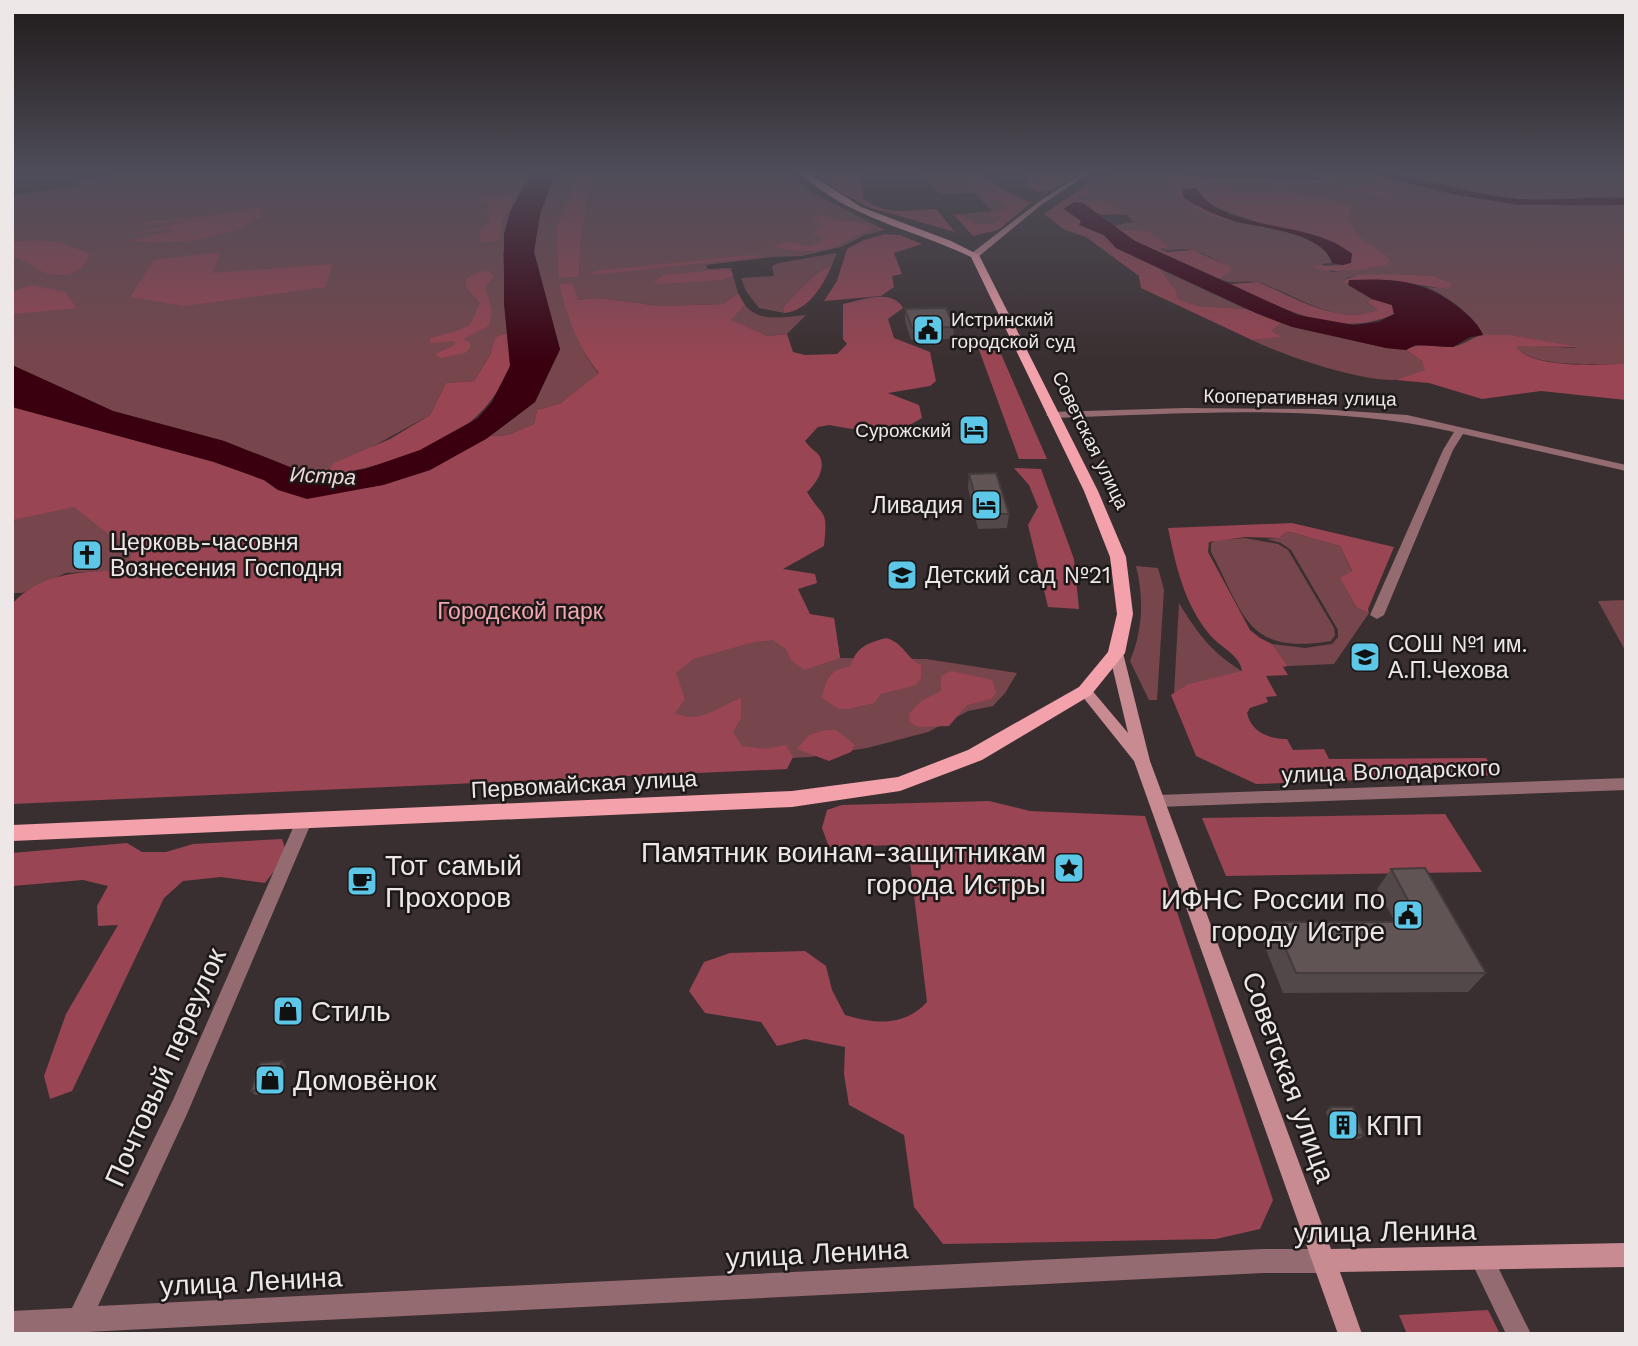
<svg xmlns="http://www.w3.org/2000/svg" width="1638" height="1346" viewBox="0 0 1638 1346" font-family="'Work Sans',sans-serif">
  <style>
    .green { fill: #77464c }
    .forest { fill: #994553 }
    .water { fill: #3a0010 }
    .lines { fill: none; stroke-linecap: round; stroke-linejoin: round }
    .street { fill: #936b70; fill-rule: evenodd }
    .secondary { fill: #c98b92; fill-rule: evenodd }
    .primary { fill: #f3a2ac; fill-rule: evenodd }
    .wall { fill: #534849 }
    .shaded-wall { fill: #433b3c }
    .building { fill: #605455; stroke: #433b3c; stroke-width: 2 }
    .labels { text-anchor: middle; stroke-width: 5; stroke-linejoin: round; paint-order: stroke }
    .far-poi-label { font-size: 19px; fill: #eee7e8; stroke: #1e1919; text-anchor: start }
    .far-street-label { font-size: 19px; fill: #eee7e8; stroke: #1e1919 }
    .far-water-label { font-size: 21px; font-style: italic; fill: #f2d8da; stroke: #1e1919 }
    .poi-label { font-size: 23px; fill: #eee7e8; stroke: #1e1919; text-anchor: start }
    .park-label { font-size: 23px; fill: #f1a8b1; stroke: #1e1919 }
    .street-label { font-size: 23px; fill: #eee7e8; stroke: #1e1919 }
    .near-poi-label { font-size: 28px; fill: #eee7e8; stroke: #1e1919; text-anchor: start }
    .near-street-label { font-size: 28px; fill: #eee7e8; stroke: #1e1919 }
  </style>
  <rect width="100%" height="100%" fill="#3a2f30"/>
  <path class="green" d="M141,172H531L503,253L507,333L495,337L490,355L474,381L446,383L430,415L328,471L333,475H310L224,441L113,411L12,365V195L78,186L79,181Z
    M556,172H574L571,193L556,228L579,276L580,251L592,172H786L813,193L885,230L865,235L841,247L802,256L773,257L706,265L708,269L731,268L738,293L723,304L660,306L598,298L577,300C577,334 577,346 599,374L561,403L537,410L534,424L508,435L490,436L535,402L560,350L534,252L540,214Z
    M921,172H959L976,192L1005,205L1002,211L989,213L1003,215L994,224L975,225L961,214L992,211L974,193L940,194Z
    M1131,172H1148L1153,177L1168,179L1167,188C1184,203 1207,216 1230,221C1256,227 1323,231 1332,263L1322,264L1331,272L1385,266L1354,234L1348,218L1352,208C1332,203 1312,198 1292,193C1266,186 1240,204 1217,181L1293,184L1351,173L1377,178L1372,187L1336,190L1384,198L1410,184L1480,199L1569,206L1626,205V364C1597,363 1532,370 1515,345L1578,348L1510,335H1483C1474,315 1446,295 1426,287L1439,288L1433,276L1397,274L1349,277L1343,280L1372,299L1367,302L1379,310C1343,324 1310,304 1278,290C1272,288 1264,283 1258,282C1243,280 1234,285 1220,279L1232,268C1220,263 1208,254 1195,251C1169,244 1167,263 1149,231L1116,229L1115,225L1134,222L1127,215L1100,214L1121,213L1105,200L1087,201L1077,196L1093,193L1082,188L1095,176H1114Z
    M1386,172H1626V198L1518,199L1471,192Z
    M837,253L832,265C812,274 798,291 783,308L784,313L759,308L746,291L741,278L774,276L772,266L778,263Z
    M1160,269L1246,309L1199,306L1178,299L1176,290Z
    M745,305C758,323 786,317 806,315L787,334L768,336L730,320Z
    M1281,323L1386,348L1406,350L1422,361L1426,370C1416,373 1404,379 1394,380C1359,381 1284,356 1252,340L1279,337L1272,331Z
    M12,407L214,462L127,570L66,573L22,593H12V523L15,521L12,520Z
    M1290,532L1340,546L1352,572L1341,578L1357,608L1369,613L1334,664L1288,666L1272,644L1305,648L1332,644L1338,637V630L1291,550L1281,543L1267,539L1279,538L1285,533Z
    M1245,538L1278,544L1288,550L1334,628L1335,635L1331,641C1246,655 1245,616 1211,552V543L1217,540Z
    M1136,566L1158,568L1164,590L1157,700H1149L1130,661C1143,630 1144,598 1136,566Z
    M1626,600V652L1598,601Z
    M1179,603C1198,634 1211,652 1243,672L1188,684L1174,694Z
    M834,618L840,658L926,659L1017,673L1005,693L993,706L968,711L928,732L867,748L810,757L656,765L659,626Z"/>
  <path class="forest" d="M574,172H592L580,251L579,276L559,278L556,228L571,193Z
    M815,172H856L863,183V198C882,216 911,210 936,209L955,232L868,207L840,192Z
    M959,172H979L984,180C1003,186 1011,197 1032,202L998,230L973,236L954,215L961,214L975,224H994L1002,216L992,217L988,213L1002,211L1005,205L976,192Z
    M1019,172H1079C1060,184 1045,202 1024,184L1036,178Z
    M1148,172L1216,178L1318,176L1294,172H1364L1410,184L1403,189L1402,194L1384,198L1335,190L1371,187L1370,182L1376,179L1351,173L1328,183L1293,184L1218,181C1237,203 1267,187 1290,192C1310,196 1329,200 1349,203L1352,207L1348,218C1360,247 1372,239 1390,261L1385,266C1367,268 1327,276 1313,266L1343,265L1352,253L1230,213L1208,203L1196,188L1184,198L1197,206L1235,221C1209,221 1186,204 1167,188L1168,179L1153,177Z
    M1082,188L1095,194L1078,197L1087,201L1105,200L1122,213C1116,213 1105,216 1099,214C1082,208 1084,194 1064,209L1081,221L1080,225L1104,235L1116,248L1160,269L1176,290L1178,299L1199,306L1246,309L1281,323L1272,331L1281,337L1252,340L1141,288L1139,276L1086,237L1065,230L1044,214Z
    M513,193L517,194L502,222L499,240L485,243L479,241L481,236L479,230L490,222L487,214L490,206L477,198C489,195 501,198 513,193Z
    M258,207L265,208V210L259,213L263,215L261,217C252,221 245,226 236,230C211,240 156,246 130,240L173,231L168,229L127,235L181,223L169,221L139,225L145,222L203,217Z
    M822,215C842,223 856,219 874,228L830,249L799,252L772,246L787,242L807,246L822,241V237L811,234L823,225L812,218Z
    M1116,229L1149,231L1168,247L1160,249L1168,252L1193,250L1233,268L1220,279L1135,241Z
    M885,234L900,235L922,244L894,253L902,274L892,276L894,287L881,296L824,301L837,281L847,249L864,240Z
    M36,240L58,242L89,253C86,274 60,279 43,272C31,267 26,259 12,257V242Z
    M220,252L213,273L333,264L325,287L185,306L130,297L154,260Z
    M752,255L759,257L592,275L594,271L604,270Z
    M832,265C823,286 808,311 784,313L783,308C797,292 812,274 832,265Z
    M725,269L732,272L733,276L722,280L661,284L653,282L664,275Z
    M489,271L494,277L485,287L492,312L489,326L463,339L470,343V348L465,353L441,358L435,354L455,345L454,341L430,343L431,338L454,332L470,325L480,303L466,287V279L478,272Z
    M1397,274L1433,276L1453,284L1449,287L1439,288L1389,280H1350L1348,285L1343,280L1359,275Z
    M1258,282C1294,297 1338,326 1378,310L1367,302L1372,299L1392,305L1394,314C1338,340 1282,308 1231,284Z
    M573,283L578,300L598,298L660,306L723,304L738,293L745,305L731,320L768,336L787,334L793,352L805,355L837,354L847,344L843,339V304C862,300 892,288 903,308L888,319L894,338L930,352L936,381L930,386L888,393L919,405L922,418L908,426H864L852,429L829,425L818,427L805,441C809,447 814,450 818,454C828,466 816,484 807,492C824,520 828,507 824,546L783,569L815,574L817,583L798,589L810,614L834,618L840,658L804,670L791,660L786,649L773,640L754,642L693,659L676,673L685,699L675,713C699,725 718,707 741,698V718L733,732L742,746L765,749L786,745L793,757L787,769L12,804V604C43,570 86,572 127,570L134,544L111,536L74,507L12,520V407L214,462L264,480L278,490H348L383,485L430,470L490,436L508,435L534,424L537,410L561,403L599,373C578,348 567,316 559,284Z
    M32,285L65,292L77,308L12,314V292Z
    M507,333C508,343 511,355 510,365C509,371 504,379 501,384C472,443 392,463 333,475L328,471L334,463L390,439L430,415L446,383L474,381L490,355L495,337Z
    M1483,335H1510L1578,347L1516,346C1532,370 1598,364 1626,364V400L1541,391L1482,399L1429,383L1396,380L1425,370L1422,361L1406,350C1421,341 1435,348 1451,347C1463,346 1471,337 1483,335Z
    M998,347L1047,459H1019L978,347Z
    M1014,468L1041,469L1074,559L1079,609L1048,607L1028,525L1038,507L1029,485Z
    M1292,523L1394,547L1368,609L1369,613L1357,608L1340,578L1352,571L1340,546L1290,532L1285,533L1279,538L1245,537L1209,542L1208,552L1250,630L1260,638L1272,644L1288,666L1283,667L1288,675L1266,676L1277,696L1266,697L1268,702L1250,708L1247,713C1251,732 1269,739 1287,739L1293,750L1324,749L1329,759L1486,758L1498,775L1256,784L1196,756L1171,695L1188,684L1242,671C1240,655 1220,647 1210,635C1184,604 1176,566 1168,528Z
    M886,638C904,643 906,658 921,665V678L916,685L881,694L874,703L848,709H839L822,698C826,680 830,668 850,667C857,646 866,644 886,638Z
    M951,671L992,680L996,693L991,699L967,705L949,726L918,727L910,722L909,714L921,701L941,691V676Z
    M825,730H836L855,745L851,752L829,761L797,749L809,735Z
    M989,801L1030,811L1145,816L1273,1200L1260,1229L1216,1239L943,1244L914,1207L904,1135L849,1105L844,1074L845,1047L805,1039L777,1046L761,1022L705,1013L689,991L704,962L730,953L805,951L826,966L832,990L845,1015C875,1024 904,1027 927,1002L910,862L898,845L829,847L822,828L827,810L842,805Z
    M1445,814L1482,872L1226,876L1202,818Z
    M282,839L287,854L265,883L221,877L183,881L164,898L72,1091L50,1099L44,1076L66,1014L118,925L98,926L97,906L108,886L83,880L12,886V853L127,843L142,852H166L193,844Z
    M1488,1310L1500,1334H1407L1399,1315Z"/>
  <path class="water" d="M531,172H556L540,214L534,252L560,349L535,402L486,439L430,470L383,485L307,499L278,490L264,480L214,462L12,407V365L113,411L224,441L310,475H333L365,469L420,450L478,418L492,402L510,366L504,304V234L510,212Z
    M1156,172H1294L1322,178L1318,180L1216,178Z
    M1364,172C1416,172 1466,195 1518,199C1553,202 1590,196 1626,198V205H1519L1452,194Z
    M1196,188C1224,234 1310,218 1352,254L1351,263L1343,265L1332,263C1323,232 1261,228 1235,221C1217,216 1200,208 1184,198L1182,189Z
    M1074,202L1083,203L1135,241L1298,315L1354,325L1378,322L1394,314L1392,305L1372,299L1348,285L1349,280C1395,278 1426,280 1462,310C1471,318 1478,324 1483,335L1470,337L1453,347L1415,345L1406,350L1386,348L1292,327L1256,313L1116,248L1104,235L1079,225L1081,221L1064,209Z"/>
  <g class="lines">
    <path class="street" d="M1185,408L1319,409L1407,415L1626,465V471L1463,434L1453,450L1384,615L1377,619L1370,615L1443,450L1454,432C1323,402 1184,414 1051,418L1046,415L1051,412Z
      M1626,778V790L1158,807L1152,805L1150,801L1152,797L1158,795Z
      M304,815L310,816L312,821L187,1114L98,1306L1263,1249H1323L1331,1253L1335,1261L1331,1269L1323,1273H1263L86,1332L85,1334H12V1311L72,1308L173,1100L296,821L298,816Z
      M1482,1247L1490,1251L1531,1334H1506L1470,1259L1474,1251Z"/>
    <path class="secondary" d="M1084,172H1091L1041,205L978,257H972V253L1037,203Z
      M1116,649L1123,653L1150,761L1331,1249L1626,1243V1267L1340,1272L1362,1334H1338L1134,761L1078,691L1085,686L1090,688L1128,733L1109,653Z"/>
    <path class="primary" d="M799,172H807L861,207L951,241L979,255L1098,491L1126,557L1133,614L1125,653L1091,695L982,760L900,791L792,807L12,841V825L792,791L898,777L968,750L1079,687L1108,652L1117,614L1110,557L1084,491L971,257C913,229 847,218 799,172Z"/>
  </g>
  <path class="wall" d="M905,309L954,327L953,339L911,340L905,321Z
    M969,474L1009,514L1007,528L978,529L968,488Z
    M1391,869L1486,973L1468,992L1283,993L1263,942L1274,922H1395L1377,889Z
    M286,1065L276,1093L255,1095L251,1091Z
    M1330,1107L1364,1135L1360,1139H1336L1326,1112Z"/>
  <path class="shaded-wall" d="M282,1061L286,1065L276,1093L272,1089Z"/>
  <path class="building" d="M946,308L954,327L912,328L905,309Z
    M996,473L1009,514H980L969,474Z
    M1425,868L1486,973H1296L1274,922H1420L1391,869Z
    M282,1061L272,1089L251,1091L260,1063Z
    M1330,1107H1353L1364,1135L1340,1134Z"/>
  <linearGradient id="sky" x2="0" y2="1"><stop stop-color="#201a1a"/><stop offset="0.48" stop-color="#4f4d59"/><stop offset="1" stop-color="#4f4d59" stop-opacity="0"/></linearGradient>
  <rect width="1638" height="361" fill="url(#sky)"/>
  <defs>
    <g id="civic-square" transform="scale(1.575)"><rect x="-9" y="-9" width="18" height="18" rx="4" fill="#5dc7e8" stroke="#1e1919"/><path d="M-.6-6.5H3V-4.5H.6V-3L4-1V1h2V6H-6V1h2V-1L-.6-3ZM-1.2 2.5V6h2.4V2.5Z" fill="#111"/></g>
    <g id="hotel-square" transform="scale(1.575)"><rect x="-9" y="-9" width="18" height="18" rx="4" fill="#5dc7e8" stroke="#1e1919"/><path d="M-6-4.5h1.5V1H6V5H4.5V3h-9V5H-6ZM-4 0a1.8 1.8 0 1 1 3.6 0ZM.5 0V-2.5h3Q6-2.5 6 0Z" fill="#111"/></g>
    <g id="church-square" transform="scale(1.575)"><rect x="-9" y="-9" width="18" height="18" rx="4" fill="#5dc7e8" stroke="#1e1919"/><path d="M-1.2-6h2.4v3.5h3.3v2.4h-3.3V6h-2.4V-.1h-3.3v-2.4h3.3Z" fill="#111"/></g>
    <g id="school-square" transform="scale(1.575)"><rect x="-9" y="-9" width="18" height="18" rx="4" fill="#5dc7e8" stroke="#1e1919"/><path d="M0-5L7-2L0 1L-7-2ZM-4 1L0 2.5L4 1V4Q0 6-4 4Z" fill="#111"/></g>
    <g id="sight-square" transform="scale(1.575)"><rect x="-9" y="-9" width="18" height="18" rx="4" fill="#5dc7e8" stroke="#1e1919"/><path d="M0-6L1.8-2.2L6-1.7L2.9 1.2L3.7 5.4L0 3.3L-3.7 5.4L-2.9 1.2L-6-1.7L-1.8-2.2Z" fill="#111"/></g>
    <g id="cafe-square" transform="scale(1.575)"><rect x="-9" y="-9" width="18" height="18" rx="4" fill="#5dc7e8" stroke="#1e1919"/><path d="M-5.5-4.5H6V0H3Q3 3.5 0 3.5H-2.5Q-5.5 3.5-5.5 0ZM3-3.2v2h1.7v-2ZM-6 4.5H4V6H-6Z" fill="#111"/></g>
    <g id="shop-square" transform="scale(1.575)"><rect x="-9" y="-9" width="18" height="18" rx="4" fill="#5dc7e8" stroke="#1e1919"/><path d="M-5-2.5h2.3a2.7 3.5 0 0 1 5.4 0H5L5.5 6h-11ZM-1.5-2.5h3a1.5 2.3 0 0 0-3 0Z" fill="#111"/></g>
    <g id="building-square" transform="scale(1.575)"><rect x="-9" y="-9" width="18" height="18" rx="4" fill="#5dc7e8" stroke="#1e1919"/><path d="M-4-6H4V6H1V3H-1V6H-4ZM-2.5-4.3h1.7v1.8h-1.7ZM.8-4.3h1.7v1.8H.8ZM-2.5-1h1.7V.8h-1.7ZM.8-1h1.7V.8H.8Z" fill="#111"/></g>
  </defs>
  <g fill-rule="evenodd">
    <use href="#civic-square" x="928" y="330"/>
    <use href="#hotel-square" x="974" y="430"/>
    <use href="#hotel-square" x="986" y="505"/>
    <use href="#church-square" x="87" y="555"/>
    <use href="#school-square" x="902" y="575"/>
    <use href="#school-square" x="1365" y="657"/>
    <use href="#sight-square" x="1069" y="868"/>
    <use href="#cafe-square" x="362" y="881"/>
    <use href="#civic-square" x="1408" y="915"/>
    <use href="#shop-square" x="288" y="1011"/>
    <use href="#shop-square" x="270" y="1080"/>
    <use href="#building-square" x="1343" y="1125"/>
  </g>
  <g class="labels">
    <g class="far-poi-label">
      <text x="951" y="326">Истринский<tspan x="951" dy="22">городской суд</tspan></text>
      <text x="951" y="437" text-anchor="end">Сурожский</text>
    </g>
    <g class="far-street-label">
      <text transform="translate(1300 397) rotate(1)" y="7">Кооперативная улица</text>
      <text transform="translate(1091 440) rotate(64)" y="7">Советская улица</text>
    </g>
    <g class="far-water-label">
      <text transform="translate(323 476) rotate(3)" y="7">Истра</text>
    </g>
    <g class="poi-label">
      <text x="963" y="513" text-anchor="end">Ливадия</text>
      <text x="110" y="550">Церковь-часовня<tspan x="110" dy="26">Вознесения Господня</tspan></text>
      <text x="925" y="583">Детский сад №21</text>
      <text x="1388" y="652">СОШ №1 им.<tspan x="1388" dy="26">А.П.Чехова</tspan></text>
    </g>
    <g class="park-label">
      <text x="520" y="619">Городской парк</text>
    </g>
    <g class="street-label">
      <text transform="translate(1391 771) rotate(-2)" y="8">улица Володарского</text>
      <text transform="translate(584 784) rotate(-3)" y="8">Первомайская улица</text>
    </g>
    <g class="near-poi-label">
      <text x="1046" y="862" text-anchor="end">Памятник воинам-защитникам<tspan x="1046" dy="32">города Истры</tspan></text>
      <text x="385" y="875">Тот самый<tspan x="385" dy="32">Прохоров</tspan></text>
      <text x="1385" y="909" text-anchor="end">ИФНС России по<tspan x="1385" dy="32">городу Истре</tspan></text>
      <text x="311" y="1021">Стиль</text>
      <text x="293" y="1090">Домовёнок</text>
      <text x="1366" y="1135">КПП</text>
    </g>
    <g class="near-street-label">
      <text transform="translate(165 1067) rotate(-66)" y="10">Почтовый переулок</text>
      <text transform="translate(1289 1077) rotate(70)" y="10">Советская улица</text>
      <text transform="translate(1385 1231) rotate(-1)" y="10">улица Ленина</text>
      <text transform="translate(817 1253) rotate(-3)" y="10">улица Ленина</text>
      <text transform="translate(251 1281) rotate(-3)" y="10">улица Ленина</text>
    </g>
  </g>
  <rect width="1638" height="1346" fill="none" stroke="#eee7e8" stroke-width="28"/>
</svg>
